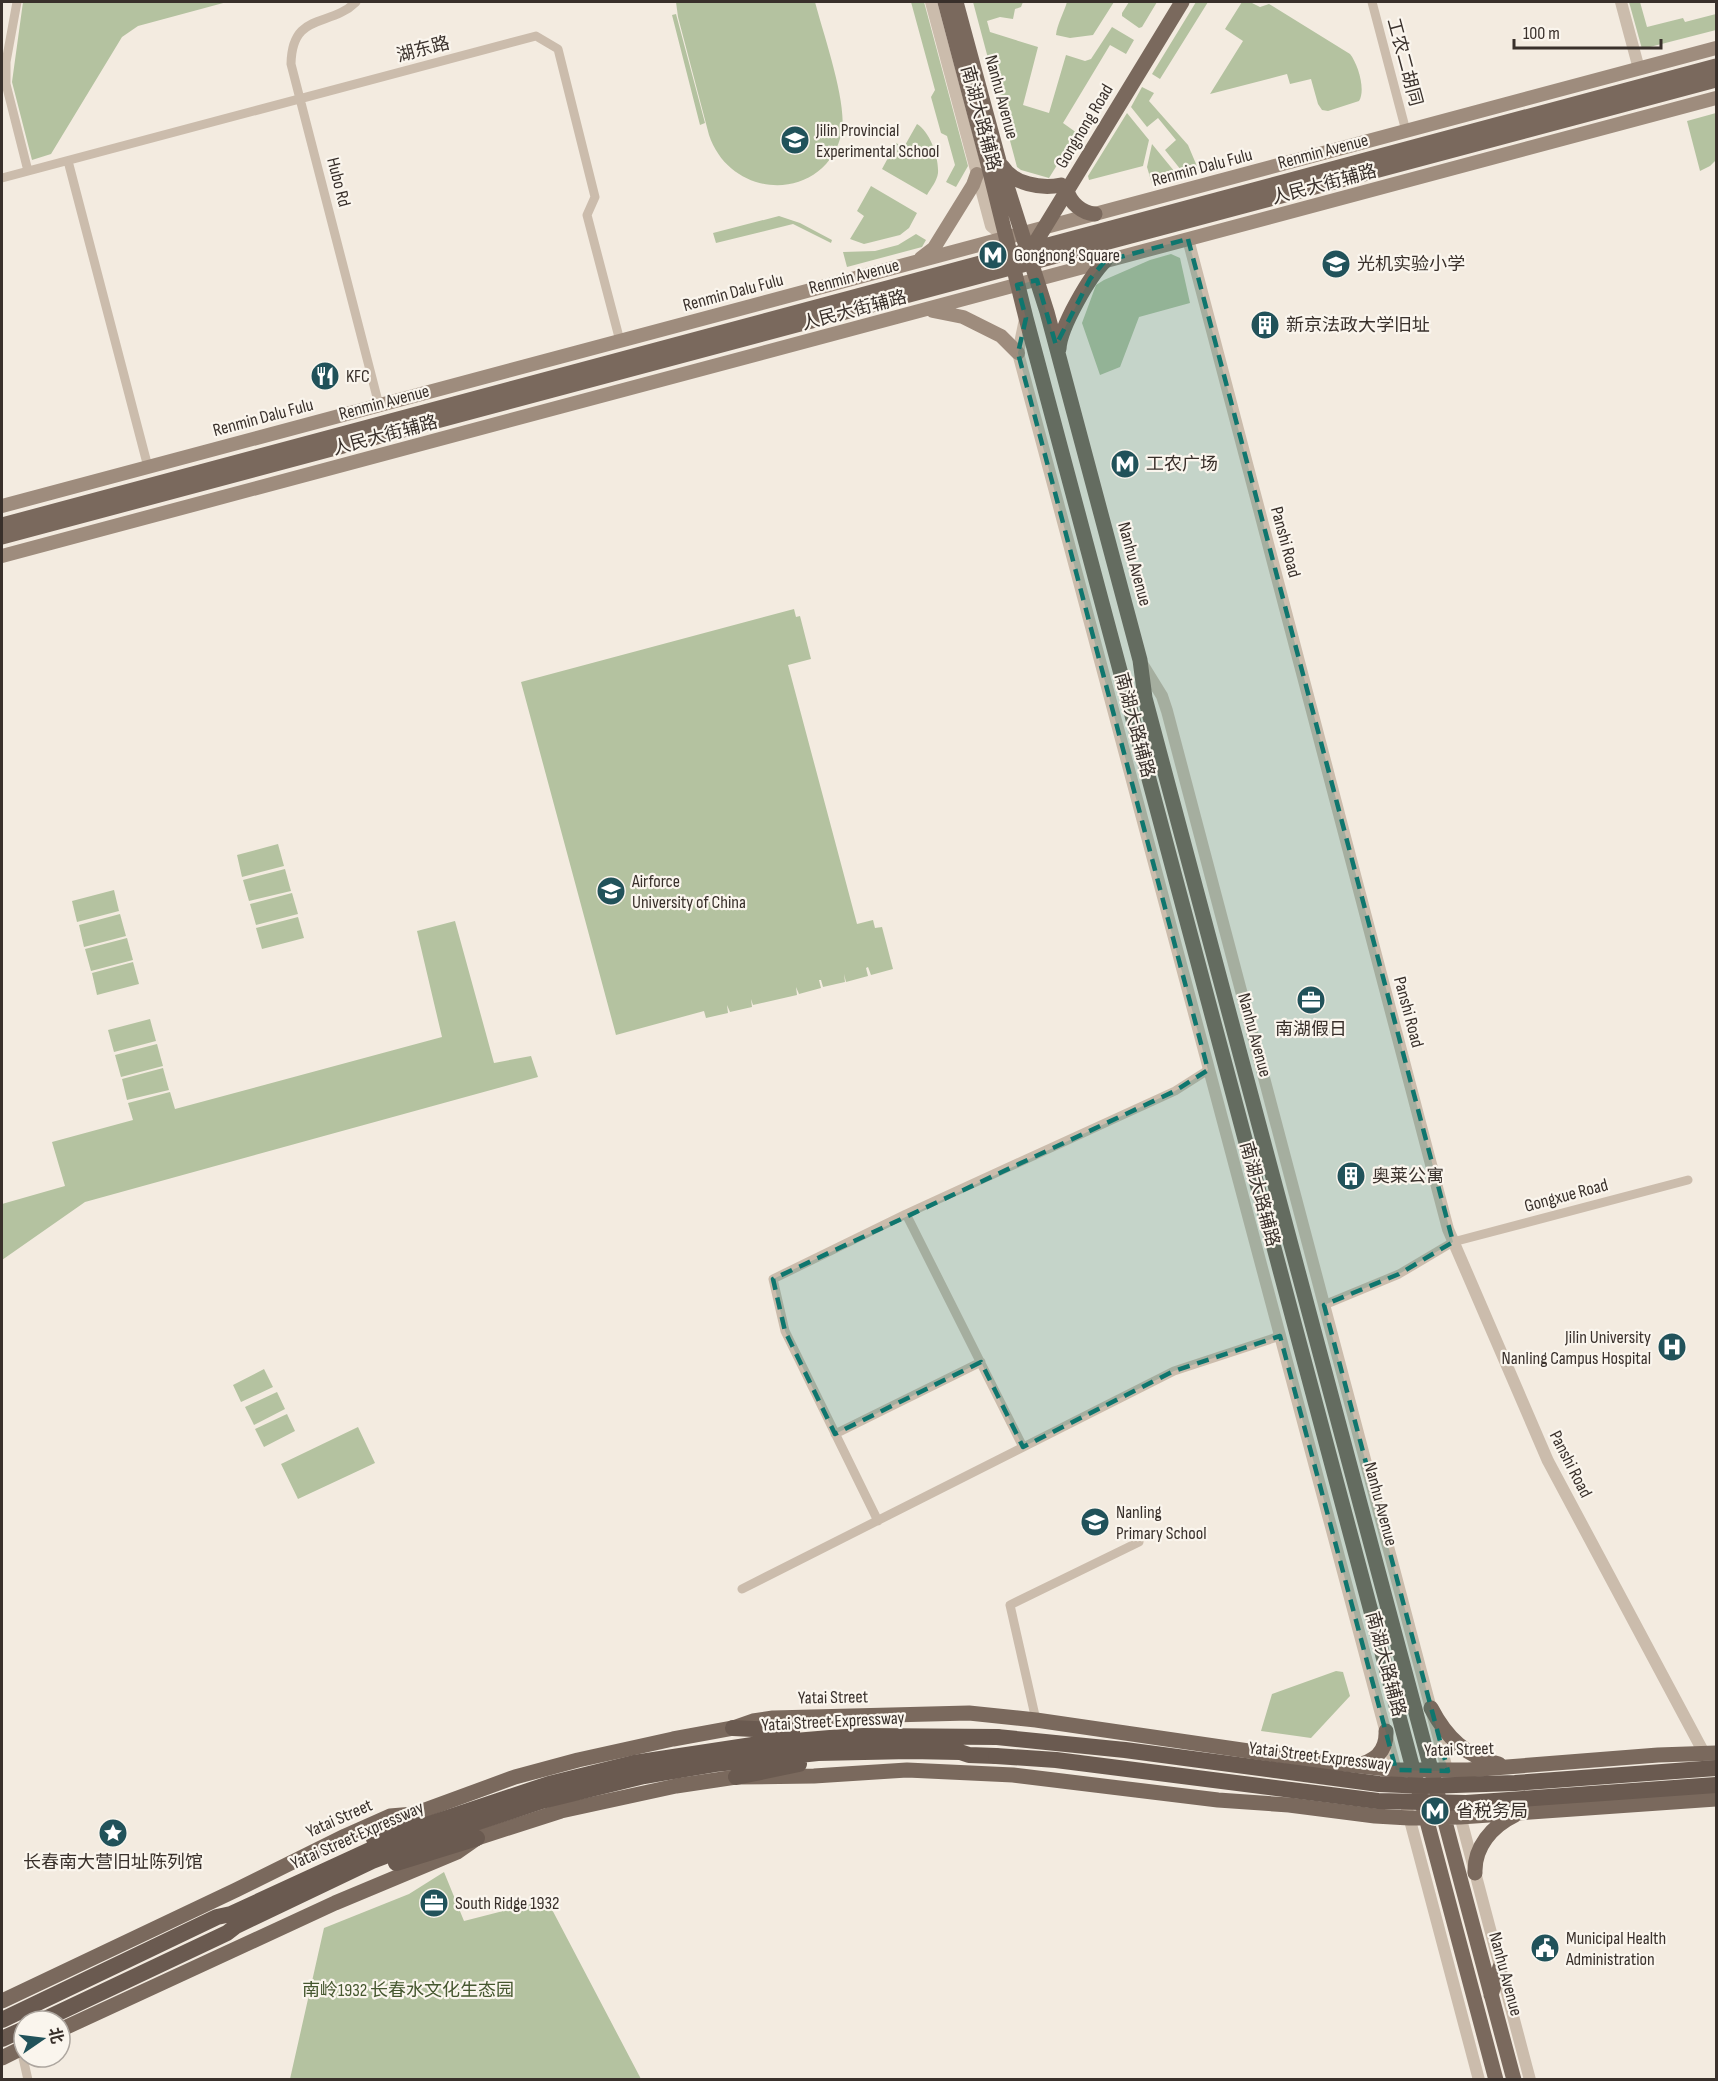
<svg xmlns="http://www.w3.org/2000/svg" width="1718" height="2081" viewBox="0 0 1718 2081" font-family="'Sofia Sans Condensed','Noto Sans SC',sans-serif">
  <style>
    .green { fill: #b4c2a0 }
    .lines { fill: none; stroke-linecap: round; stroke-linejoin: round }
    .minor { stroke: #cbbcac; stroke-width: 9 }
    .tertiary { stroke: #cbbcac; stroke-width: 12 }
    .secondary { stroke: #9e8c7d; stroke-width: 14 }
    .primary { stroke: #7a695d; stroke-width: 15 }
    .trunk { stroke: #6a5a50; stroke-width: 16 }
    .trunk-bridge { stroke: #6a5a50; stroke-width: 16 }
    .marked { fill: #0f766e; fill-opacity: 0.2; stroke: #0f766e; stroke-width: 4.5; stroke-dasharray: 12 8; stroke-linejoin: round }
    .labels { text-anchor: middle; stroke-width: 4.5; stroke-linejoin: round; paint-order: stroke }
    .street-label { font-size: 18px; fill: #39302b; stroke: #faf5ed }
    .poi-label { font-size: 18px; fill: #39302b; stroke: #faf5ed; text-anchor: start }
    .park-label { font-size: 18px; fill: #45572f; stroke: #faf5ed }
  </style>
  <rect width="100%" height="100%" fill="#f3ebe0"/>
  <path class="green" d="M23,2H227L138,26L122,37L51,154L32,160L12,82Z
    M676,2H815C823,33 847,101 842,131C828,202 732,203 709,135L678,17Z
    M911,2H924L968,166L956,187L946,182L955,165L947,136L941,133L931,97L935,90Z
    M973,2H1023L1021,7L1015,9L1013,19L1000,17L987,21L990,32L1038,47L1023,105L1049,113L1066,55L1085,61L1091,59L1112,27L1134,40L1126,54L1110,45L1063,123L1077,133L1049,178L1021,170L1017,167Z
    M1067,2H1114L1093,35L1070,38L1056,35C1057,25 1064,12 1067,2Z
    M1129,2H1157L1142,27L1139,28L1122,16V13Z
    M1196,2H1208L1160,79L1152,74Z
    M1242,2H1250L1260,7L1269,4L1350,54C1358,64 1366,90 1359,101L1328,111L1322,110L1318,104L1311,79L1290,84L1287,74L1210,94L1243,41L1225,29Z
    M1629,2H1640L1647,27L1683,18L1685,22L1716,14V30L1642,49Z
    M676,14L705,123L700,125L672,15Z
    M1142,87L1154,93L1149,101L1188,145L1199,171L1185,175L1165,150L1176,140L1158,118L1147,127L1131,107Z
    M1127,113L1149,140L1143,166L1089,180L1088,176Z
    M1716,113V160L1710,166L1700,171L1687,121Z
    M917,124C930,132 939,157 938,173C937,181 931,188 927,195L882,169L896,143L904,147Z
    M1152,144L1179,177L1152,184L1147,167Z
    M871,186L917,213L909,228L900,235L864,244L850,239L864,216L857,211Z
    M779,216L800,223L832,240L831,243L793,224L716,243L713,233Z
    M916,234L926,240L922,247L847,267L843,252L875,251L898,245Z
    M1171,254L1180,258L1190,303L1139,317L1120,367L1100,375L1082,323L1096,285L1104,280L1150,260Z
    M794,609L796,617L800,616L811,659L788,665L857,924L873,920L875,928L882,927L893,969L871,975L868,967L866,968L868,976L846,982L844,974L845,982L823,987L821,980H819L821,988L799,994L796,987L797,995L753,1005L751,999L752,1007L730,1012L727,1005L728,1013L706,1018L704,1011L616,1035L521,682Z
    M278,844L284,866L242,877L237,855Z
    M285,869L291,891L249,901L243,880Z
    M114,890L119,911L77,922L72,901Z
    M292,893L298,914L256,925L250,904Z
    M120,914L126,936L84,947L79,925Z
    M298,917L304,938L262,949L256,928Z
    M455,921L494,1063L531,1056L538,1077L85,1202L2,1260V1204L65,1186L52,1142L133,1120L128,1103L170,1092L175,1109L442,1037L417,931Z
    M127,938L133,960L91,971L85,949Z
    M133,962L139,984L97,995L92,973Z
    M150,1019L156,1041L114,1052L108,1030Z
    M157,1044L163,1066L121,1077L115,1055Z
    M163,1068L169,1090L127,1100L122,1079Z
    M264,1369L273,1387L241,1402L233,1385Z
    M277,1392L285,1409L254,1425L245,1407Z
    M287,1414L295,1431L264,1447L255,1429Z
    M358,1427L375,1463L298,1499L281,1464Z
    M1336,1671L1343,1672L1350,1696L1311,1738L1261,1731L1272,1694Z
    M444,1872L464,1921L547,1900L641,2079H290L324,1928L409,1894Z"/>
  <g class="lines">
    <path class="minor" d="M17,2L6,62V84L28,171
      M356,2C330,28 292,11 291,64L379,405
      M1372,2L1406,131
      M68,161L148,467
      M2,178L536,36L558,49L595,197L587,215L620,341
      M906,1214L1023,1447
      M1324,1305L1399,1274L1453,1242L1688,1180
      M835,1434L981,1362
      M878,1521L785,1331L773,1279L906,1214L1175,1091L1208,1070
      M742,1589L1174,1371L1280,1336
      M1036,1720L1010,1605L1139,1542
      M21,2049L28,2080"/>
    <path class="tertiary" d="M931,2L991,226L1006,238
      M1621,2L1639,69
      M1188,239L1448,1229L1548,1461L1704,1753
      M1025,319L1018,353L1398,1778
      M1141,662L1162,696L1167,711L1449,1777
      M1458,1808L1530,2080
      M1407,1809L1479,2080"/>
    <path class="secondary" d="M921,258L934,248L973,185L977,174
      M933,311L963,317L1001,336L1018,353
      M2,506L1716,48
      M2,556L1716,98"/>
    <path class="primary" d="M945,2L988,164L1026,318L1496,2080
      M956,2L999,161L1047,312L1140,660L1145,698L1514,2080
      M1002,166C1013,184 1041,189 1061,185
      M1067,190C1070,203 1082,213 1095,214
      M1029,253L1182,2
      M1059,349C1060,327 1090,276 1105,261
      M2,525L1716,66
      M2,537L1716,80
      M1431,1708C1446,1737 1466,1757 1499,1764
      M1356,1765C1375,1762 1387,1751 1386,1731
      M1475,1873C1474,1847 1492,1826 1515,1815
      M1491,1995L1500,1967
      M2,2001L236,1890L345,1836L390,1816L414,1814L515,1777L578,1760L673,1739L733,1728L753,1721L773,1718L969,1713L1036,1720L1317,1761L1396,1770H1468L1658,1755L1716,1753
      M60,2030L335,1903L457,1852L477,1838L561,1811L676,1786L736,1777L814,1776L907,1770L1013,1775L1218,1800L1289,1805L1375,1816L1409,1818L1460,1817L1716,1799
      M2,2058L24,2047"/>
    <path class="trunk" d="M733,1728L792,1731
      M736,1777L799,1764
      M374,1839L414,1814
      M396,1863L477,1838
      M2,2020L217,1917L231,1914L420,1827L549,1784L634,1763L759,1744L830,1738L864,1736L997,1737
      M41,2021L227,1933L236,1926L372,1861L451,1831L542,1801L644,1776L715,1764L818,1753L910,1751L960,1752L969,1755L996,1756
      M2,2039L24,2029"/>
    <path class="trunk-bridge" d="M997,1737L1125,1750L1379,1784L1426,1786L1515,1783L1716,1768
      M996,1756L1056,1760L1378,1801L1466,1803L1716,1785"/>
  </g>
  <path class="marked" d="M1188,239L1453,1242L1399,1274L1324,1305L1448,1771L1396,1770L1280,1336L1174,1371L1023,1447L981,1362L835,1434L785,1331L773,1279L1175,1091L1208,1070L1018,353L1026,318L1017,285L1037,280L1056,345L1090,279L1105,261Z"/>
  <defs>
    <g id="school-disc" transform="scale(1.5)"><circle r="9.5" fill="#21525a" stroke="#faf5ed"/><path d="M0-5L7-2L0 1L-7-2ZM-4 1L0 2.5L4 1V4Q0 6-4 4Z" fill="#fff"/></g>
    <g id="metro-disc" transform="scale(1.5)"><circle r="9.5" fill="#21525a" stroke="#faf5ed"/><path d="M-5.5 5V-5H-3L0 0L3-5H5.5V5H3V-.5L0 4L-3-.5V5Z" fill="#fff"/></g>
    <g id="building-disc" transform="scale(1.5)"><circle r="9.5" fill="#21525a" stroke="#faf5ed"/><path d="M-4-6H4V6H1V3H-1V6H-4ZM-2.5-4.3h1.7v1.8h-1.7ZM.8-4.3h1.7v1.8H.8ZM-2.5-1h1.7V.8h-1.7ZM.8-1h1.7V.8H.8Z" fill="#fff"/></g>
    <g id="restaurant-disc" transform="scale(1.5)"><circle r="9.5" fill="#21525a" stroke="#faf5ed"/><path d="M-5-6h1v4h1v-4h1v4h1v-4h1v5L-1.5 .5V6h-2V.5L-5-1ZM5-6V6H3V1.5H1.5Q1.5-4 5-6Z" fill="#fff"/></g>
    <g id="university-disc" transform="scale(1.5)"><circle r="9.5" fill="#21525a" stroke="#faf5ed"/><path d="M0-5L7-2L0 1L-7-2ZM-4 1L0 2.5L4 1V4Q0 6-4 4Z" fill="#fff"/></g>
    <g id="office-disc" transform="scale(1.5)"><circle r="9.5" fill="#21525a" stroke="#faf5ed"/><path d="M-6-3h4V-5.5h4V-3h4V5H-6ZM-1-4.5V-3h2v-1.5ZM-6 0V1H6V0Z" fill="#fff"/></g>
    <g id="hospital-disc" transform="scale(1.5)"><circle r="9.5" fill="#21525a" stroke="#faf5ed"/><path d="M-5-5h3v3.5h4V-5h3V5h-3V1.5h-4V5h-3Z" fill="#fff"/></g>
    <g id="sight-disc" transform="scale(1.5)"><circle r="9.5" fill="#21525a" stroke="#faf5ed"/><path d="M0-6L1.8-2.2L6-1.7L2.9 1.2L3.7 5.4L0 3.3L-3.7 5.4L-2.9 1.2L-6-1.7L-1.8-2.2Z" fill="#fff"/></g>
    <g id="civic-disc" transform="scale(1.5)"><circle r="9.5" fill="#21525a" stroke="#faf5ed"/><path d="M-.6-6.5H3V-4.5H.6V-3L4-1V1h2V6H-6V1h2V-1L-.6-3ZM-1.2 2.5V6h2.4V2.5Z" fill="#fff"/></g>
  </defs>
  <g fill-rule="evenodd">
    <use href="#school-disc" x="795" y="140"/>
    <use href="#metro-disc" x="993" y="255"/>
    <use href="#school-disc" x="1336" y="264"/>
    <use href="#building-disc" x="1265" y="325"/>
    <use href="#restaurant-disc" x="325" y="376"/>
    <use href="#metro-disc" x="1125" y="464"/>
    <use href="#university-disc" x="611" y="891"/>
    <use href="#office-disc" x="1311" y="1000"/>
    <use href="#building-disc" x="1351" y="1176"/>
    <use href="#hospital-disc" x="1672" y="1347"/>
    <use href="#school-disc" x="1095" y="1522"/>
    <use href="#metro-disc" x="1435" y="1811"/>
    <use href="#sight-disc" x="113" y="1833"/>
    <use href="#office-disc" x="434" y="1903"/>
    <use href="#civic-disc" x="1545" y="1948"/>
  </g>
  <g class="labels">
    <g class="street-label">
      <text transform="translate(423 49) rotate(-15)" y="6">湖东路</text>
      <text transform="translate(1405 62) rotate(75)" y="6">工农二胡同</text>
      <text transform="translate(1002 97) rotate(75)" y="6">Nanhu Avenue</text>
      <text transform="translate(981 118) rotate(75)" y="6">南湖大路辅路</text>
      <text transform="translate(1084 126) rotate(-59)" y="6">Gongnong Road</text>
      <text transform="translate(1323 151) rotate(-15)" y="6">Renmin Avenue</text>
      <text transform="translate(1202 167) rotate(-15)" y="6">Renmin Dalu Fulu</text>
      <text transform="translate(339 182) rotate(76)" y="6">Hubo Rd</text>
      <text transform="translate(1324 184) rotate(-15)" y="6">人民大街辅路</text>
      <text transform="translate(854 276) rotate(-15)" y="6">Renmin Avenue</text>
      <text transform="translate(733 292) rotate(-15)" y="6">Renmin Dalu Fulu</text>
      <text transform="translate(854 310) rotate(-15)" y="6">人民大街辅路</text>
      <text transform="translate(384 402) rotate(-15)" y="6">Renmin Avenue</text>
      <text transform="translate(263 417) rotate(-15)" y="6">Renmin Dalu Fulu</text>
      <text transform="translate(385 435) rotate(-15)" y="6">人民大街辅路</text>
      <text transform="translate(1286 542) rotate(75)" y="6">Panshi Road</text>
      <text transform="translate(1135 564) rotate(75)" y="6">Nanhu Avenue</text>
      <text transform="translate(1135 725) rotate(75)" y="6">南湖大路辅路</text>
      <text transform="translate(1409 1012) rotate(75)" y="6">Panshi Road</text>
      <text transform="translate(1255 1035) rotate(75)" y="6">Nanhu Avenue</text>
      <text transform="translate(1260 1194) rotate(75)" y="6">南湖大路辅路</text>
      <text transform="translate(1566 1195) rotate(-15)" y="6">Gongxue Road</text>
      <text transform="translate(1571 1464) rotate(63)" y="6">Panshi Road</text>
      <text transform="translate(1381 1504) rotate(75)" y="6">Nanhu Avenue</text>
      <text transform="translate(1386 1664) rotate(75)" y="6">南湖大路辅路</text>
      <text transform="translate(833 1697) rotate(-1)" y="6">Yatai Street</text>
      <text transform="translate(833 1721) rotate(-3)" y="6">Yatai Street Expressway</text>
      <text transform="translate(1459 1749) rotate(-2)" y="6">Yatai Street</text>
      <text transform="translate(1320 1756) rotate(7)" y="6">Yatai Street Expressway</text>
      <text transform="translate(339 1818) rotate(-24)" y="6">Yatai Street</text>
      <text transform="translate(357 1835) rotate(-24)" y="6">Yatai Street Expressway</text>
      <text transform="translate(1506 1974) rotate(75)" y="6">Nanhu Avenue</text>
    </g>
    <g class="poi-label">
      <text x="816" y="136">Jilin Provincial<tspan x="816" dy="21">Experimental School</tspan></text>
      <text x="1014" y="261">Gongnong Square</text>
      <text x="1357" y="270">光机实验小学</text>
      <text x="1286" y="331">新京法政大学旧址</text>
      <text x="346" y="382">KFC</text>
      <text x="1146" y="470">工农广场</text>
      <text x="632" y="887">Airforce<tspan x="632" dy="21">University of China</tspan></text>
      <text x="1311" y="1035" text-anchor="middle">南湖假日</text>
      <text x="1372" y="1182">奥莱公寓</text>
      <text x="1651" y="1343" text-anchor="end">Jilin University<tspan x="1651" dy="21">Nanling Campus Hospital</tspan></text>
      <text x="1116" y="1518">Nanling<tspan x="1116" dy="21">Primary School</tspan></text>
      <text x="1456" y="1817">省税务局</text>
      <text x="113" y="1868" text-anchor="middle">长春南大营旧址陈列馆</text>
      <text x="455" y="1909">South Ridge 1932</text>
      <text x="1566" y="1944">Municipal Health<tspan x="1566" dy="21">Administration</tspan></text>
    </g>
    <g class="park-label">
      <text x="408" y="1996">南岭1932 长春水文化生态园</text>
    </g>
  </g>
  <rect width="1718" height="2081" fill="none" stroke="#39302b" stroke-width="6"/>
  <g transform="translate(42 2039) rotate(76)"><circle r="28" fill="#faf5ed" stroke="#ada69f" stroke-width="1.5"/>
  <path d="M0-4.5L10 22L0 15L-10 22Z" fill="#21525a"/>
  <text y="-9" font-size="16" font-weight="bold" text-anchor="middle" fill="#39302b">北</text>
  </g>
  <path d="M1514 39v9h147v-9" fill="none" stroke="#39302b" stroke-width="3"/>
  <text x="1523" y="39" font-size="18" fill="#39302b" stroke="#faf5ed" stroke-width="4.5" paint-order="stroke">100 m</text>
</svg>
